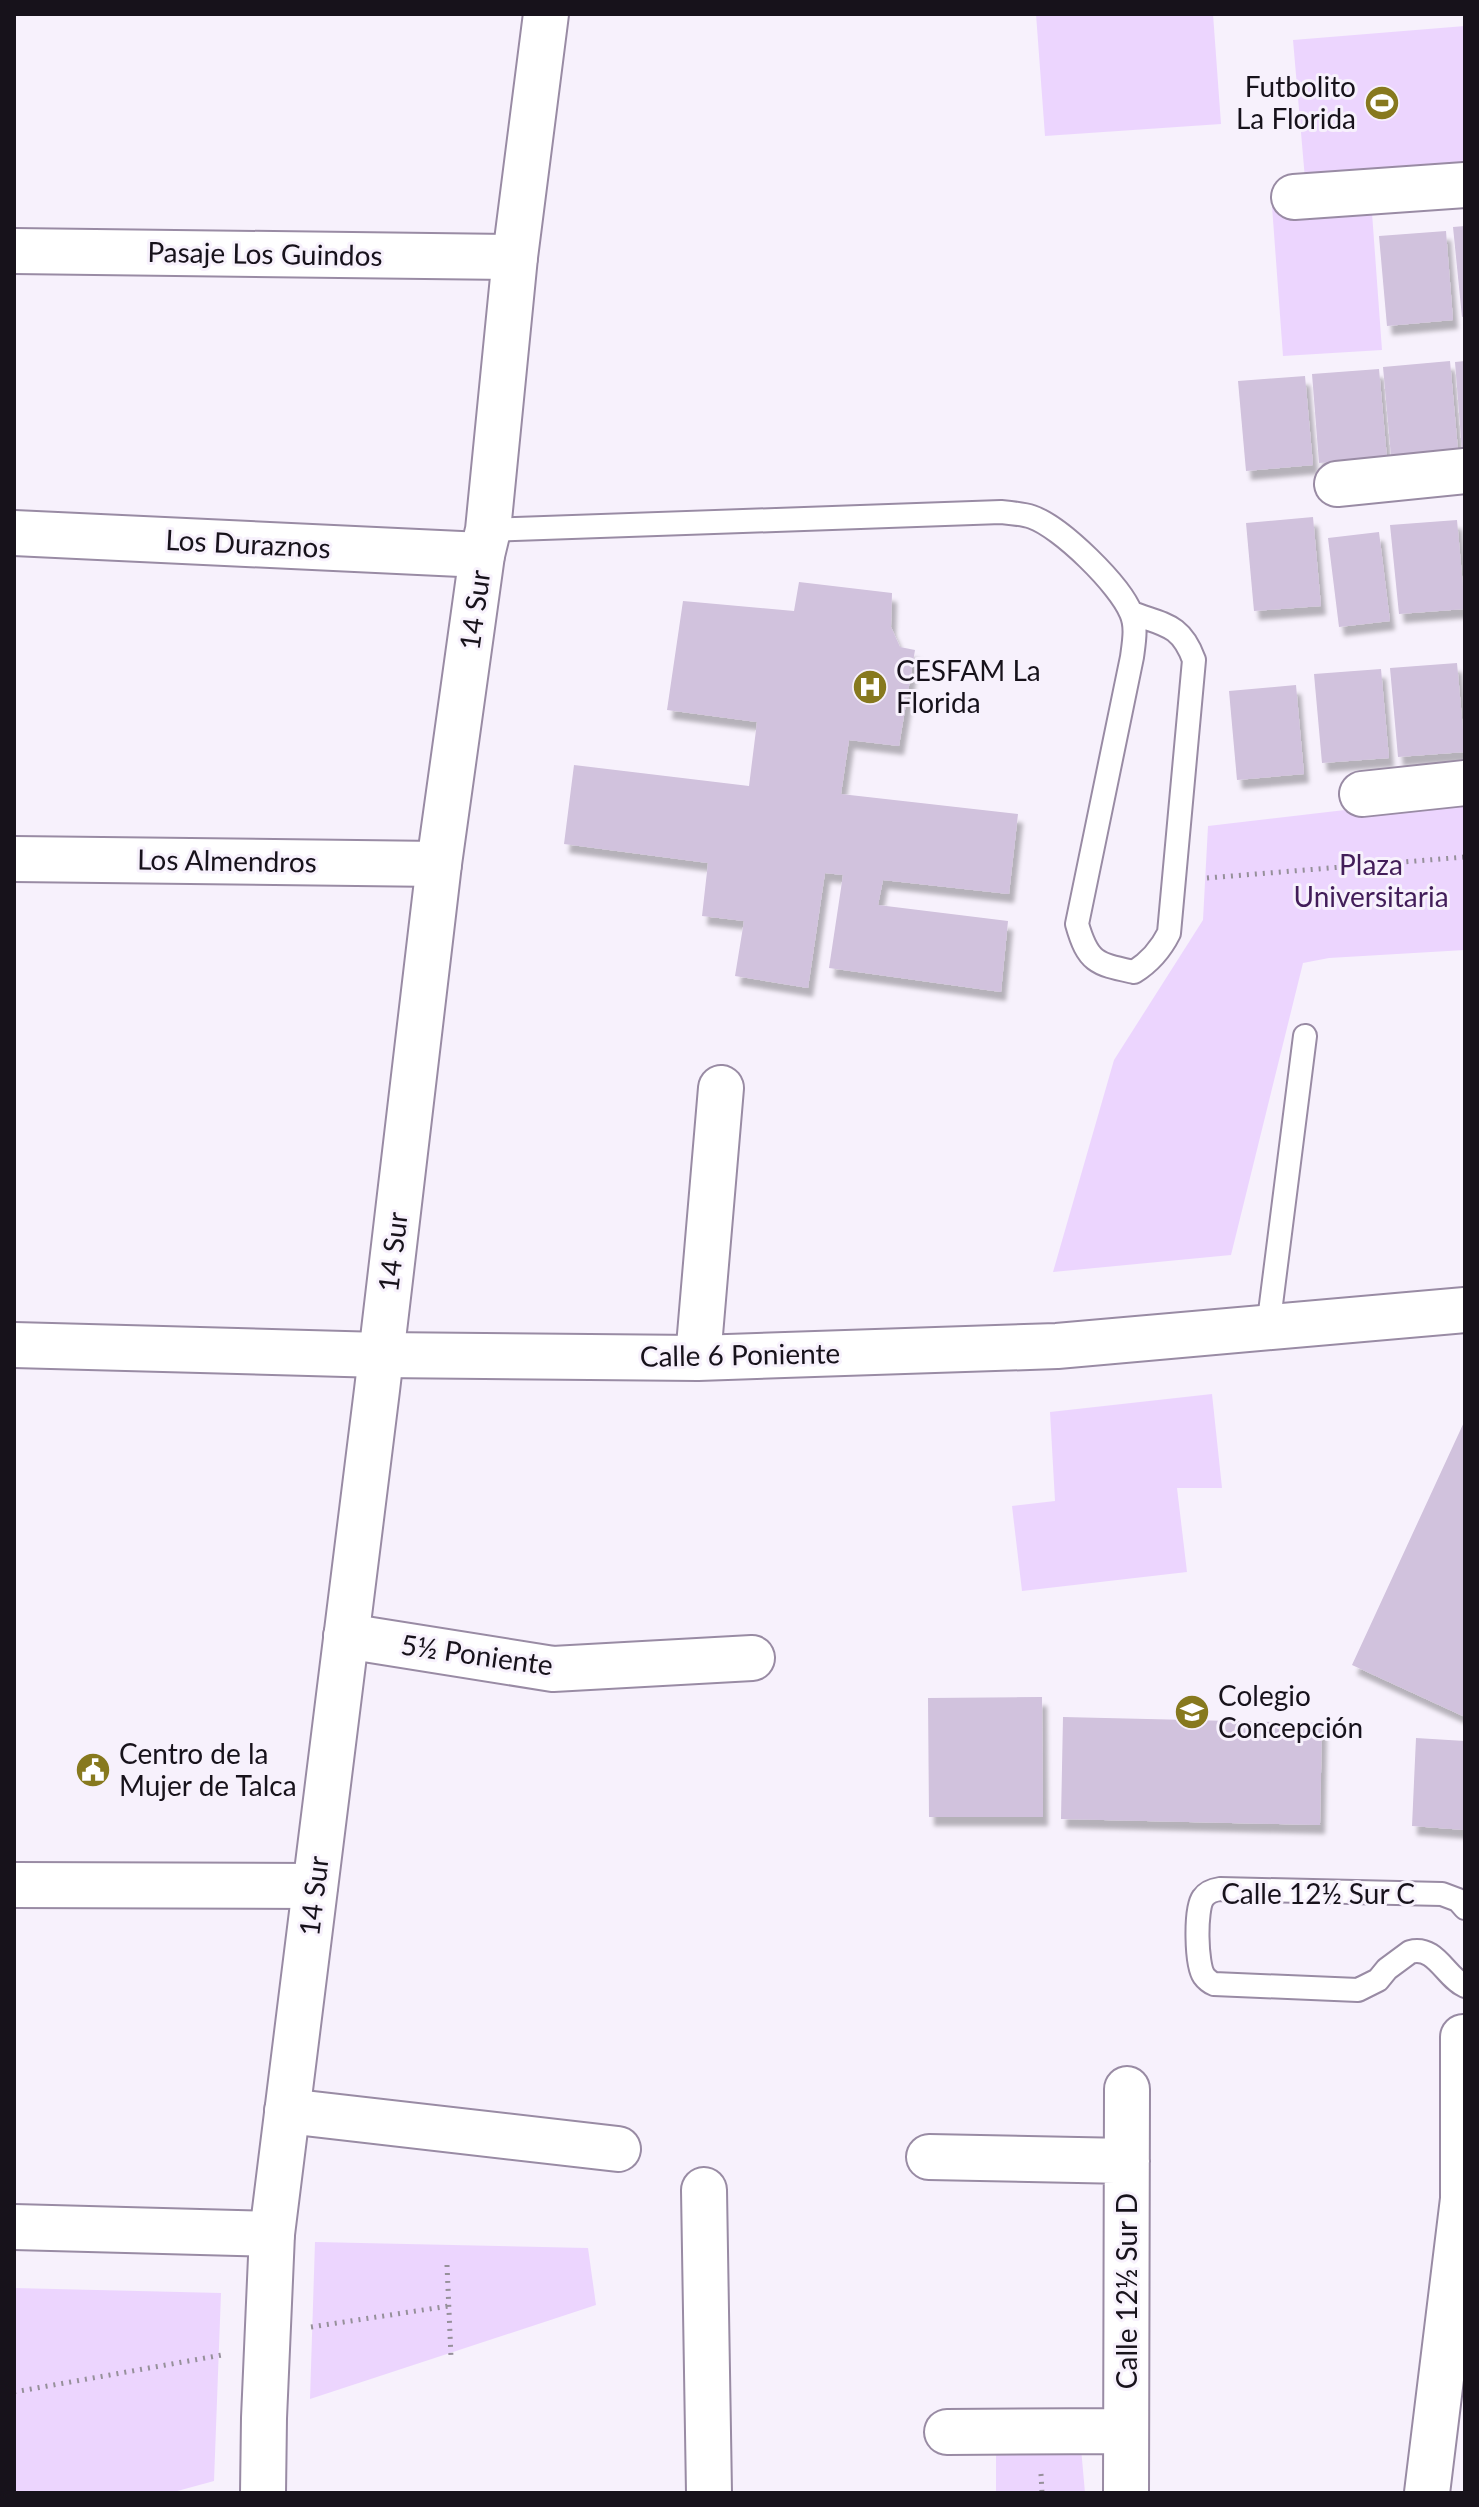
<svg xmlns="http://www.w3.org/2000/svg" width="1479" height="2507" viewBox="0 0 1479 2507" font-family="Lato,sans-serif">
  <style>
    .green { fill: #ecd5fe }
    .building { fill: #d1c2dd; filter: url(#shadow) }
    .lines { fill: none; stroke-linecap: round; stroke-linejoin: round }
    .lane-casing { stroke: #998ba4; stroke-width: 26 }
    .street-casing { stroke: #998ba4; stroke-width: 48 }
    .secondary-casing { stroke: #998ba4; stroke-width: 48 }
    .path { stroke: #96909a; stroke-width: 5; stroke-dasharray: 2 6; stroke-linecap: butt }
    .lane { stroke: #fff; stroke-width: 22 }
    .street { stroke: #fff; stroke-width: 44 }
    .secondary { stroke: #fff; stroke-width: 44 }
    .labels { text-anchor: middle; stroke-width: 6; stroke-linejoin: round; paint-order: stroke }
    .poi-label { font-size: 28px; fill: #17121b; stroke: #f7f1fc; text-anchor: start }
    .street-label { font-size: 28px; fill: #17121b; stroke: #f7f1fc }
    .park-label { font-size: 28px; fill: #421d59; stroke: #f7f1fc }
  </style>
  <defs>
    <filter id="shadow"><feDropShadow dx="5" dy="9" stdDeviation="2" flood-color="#0004"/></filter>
  </defs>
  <rect width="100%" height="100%" fill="#f7f1fc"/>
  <path class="green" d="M1036,14H1213L1221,124L1045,136Z
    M1465,26V166L1305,179L1293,40Z
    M1371,199L1382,350L1283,356L1272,206Z
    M1465,796V950L1329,958L1303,963L1231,1255L1053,1272L1114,1060L1203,920L1208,826Z
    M1212,1394L1222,1488H1177L1187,1572L1022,1591L1012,1506L1055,1501L1050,1412Z
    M315,2242L588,2248L596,2305L310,2399Z
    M14,2288L221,2293L214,2481L170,2493H14Z
    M1081,2448L1085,2493H996V2449Z"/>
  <path class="building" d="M1465,226V316L1462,317L1453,227Z
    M1446,231L1453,320L1387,326L1379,236Z
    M1450,361L1458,450L1391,456L1383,367Z
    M1465,361V451H1462L1455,362Z
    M1379,369L1387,458L1319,463L1312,374Z
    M1305,376L1313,465L1246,471L1238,381Z
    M1313,517L1321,606L1254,611L1246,523Z
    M1457,520L1465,609L1399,614L1390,525Z
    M1379,532L1390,621L1339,627L1328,538Z
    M799,582L892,593L891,627L900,647L915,650L899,746L849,740L841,794L1018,814L1009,894L883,880L878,905L1008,921L1001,992L829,968L843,875L825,873L808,988L735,976L744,921L702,916L708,863L564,844L574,765L749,786L757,722L667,710L683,601L794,611Z
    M1457,663L1465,752L1398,757L1390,668Z
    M1381,669L1389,758L1322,763L1314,674Z
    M1296,685L1304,774L1237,780L1229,691Z
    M1465,1420V1717L1352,1665Z
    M1042,1697L1043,1817H929L928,1698Z
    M1063,1717L1322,1723L1320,1825L1061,1819Z
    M1416,1738L1465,1741V1830L1412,1826Z"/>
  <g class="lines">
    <g class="lane-casing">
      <path id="lane" d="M488,530L1001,512C1011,513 1023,514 1032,517C1061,527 1120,585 1131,613C1137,626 1134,642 1132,657L1077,924C1088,963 1097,964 1134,972C1150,962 1161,949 1169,933L1194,660C1181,624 1164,625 1132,613
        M1268,1328L1305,1036
        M1465,1908L1458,1900L1442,1894L1220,1889C1213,1890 1207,1892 1203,1898C1195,1909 1196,1965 1204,1976C1206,1979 1211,1983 1214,1984L1358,1990L1378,1980L1387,1969L1410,1952C1436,1945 1445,1977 1465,1986"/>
    </g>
    <g class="street-casing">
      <path id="street" d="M1294,197L1465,185
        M14,251L515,257
        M1337,484L1465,471
        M14,533L482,555
        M1362,794L1465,783
        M14,859L439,864
        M14,1345L381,1355L698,1358L1057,1346L1465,1310
        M698,1358L721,1088
        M346,1636L553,1669L752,1658
        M14,1885L315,1886
        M287,2111L618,2149
        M929,2157L1127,2161
        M704,2190L709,2493
        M14,2227L272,2234
        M947,2432L1126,2431
        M1126,2493L1127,2089
        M1427,2493L1463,2199V2037"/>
    </g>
    <g class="secondary-casing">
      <path id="secondary" d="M263,2493L264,2418L272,2234L377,1390L439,864L482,555L488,530L515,257L546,14"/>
    </g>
    <path class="path" d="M1207,878L1465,857
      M447,2265L451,2357
      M311,2327L449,2306
      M14,2392L222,2355
      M1041,2474L1042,2493"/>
    <use href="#lane" class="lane"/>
    <use href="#street" class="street"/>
    <use href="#secondary" class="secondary"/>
  </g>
  <defs>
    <g id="stadium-disc" transform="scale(1.8)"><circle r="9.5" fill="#87791e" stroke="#f7f1fc"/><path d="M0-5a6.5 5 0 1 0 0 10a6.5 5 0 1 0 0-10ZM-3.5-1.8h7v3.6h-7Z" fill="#fff"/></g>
    <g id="hospital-disc" transform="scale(1.8)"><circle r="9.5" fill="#87791e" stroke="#f7f1fc"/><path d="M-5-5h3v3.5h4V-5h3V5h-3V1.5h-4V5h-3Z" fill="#fff"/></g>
    <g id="school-disc" transform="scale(1.8)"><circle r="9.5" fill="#87791e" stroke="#f7f1fc"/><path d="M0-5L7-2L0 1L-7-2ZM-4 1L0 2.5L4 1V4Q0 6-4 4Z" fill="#fff"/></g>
    <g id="civic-disc" transform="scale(1.8)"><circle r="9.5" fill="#87791e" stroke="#f7f1fc"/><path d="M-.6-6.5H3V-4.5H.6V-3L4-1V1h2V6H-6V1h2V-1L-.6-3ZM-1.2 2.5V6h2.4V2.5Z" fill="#fff"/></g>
  </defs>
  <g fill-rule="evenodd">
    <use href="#stadium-disc" x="1382" y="103"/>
    <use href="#hospital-disc" x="870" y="687"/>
    <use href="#school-disc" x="1192" y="1712"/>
    <use href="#civic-disc" x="93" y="1770"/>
  </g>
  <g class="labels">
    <g class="poi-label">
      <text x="1356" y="97" text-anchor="end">Futbolito<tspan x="1356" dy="32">La Florida</tspan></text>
      <text x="896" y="681">CESFAM La<tspan x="896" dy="32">Florida</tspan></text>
      <text x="1218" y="1706">Colegio<tspan x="1218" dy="32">Concepción</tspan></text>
      <text x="119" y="1764">Centro de la<tspan x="119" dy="32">Mujer de Talca</tspan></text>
    </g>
    <g class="street-label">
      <text transform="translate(265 254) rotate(1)" y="10">Pasaje Los Guindos</text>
      <text transform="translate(248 544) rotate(3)" y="10">Los Duraznos</text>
      <text transform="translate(475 610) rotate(-82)" y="10">14 Sur</text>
      <text transform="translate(227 861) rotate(1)" y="10">Los Almendros</text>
      <text transform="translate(393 1252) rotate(-83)" y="10">14 Sur</text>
      <text transform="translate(740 1355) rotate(-1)" y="10">Calle 6 Poniente</text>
      <text transform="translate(477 1655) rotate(8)" y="10">5½ Poniente</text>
      <text x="1318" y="1904">Calle 12½ Sur C</text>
      <text transform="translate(314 1896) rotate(-83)" y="10">14 Sur</text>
      <text transform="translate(1127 2291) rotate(-90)" y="10">Calle 12½ Sur D</text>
    </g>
    <g class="park-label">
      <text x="1371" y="875">Plaza<tspan x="1371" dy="32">Universitaria</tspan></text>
    </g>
  </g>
  <rect width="1479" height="2507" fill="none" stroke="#17121b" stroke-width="32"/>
</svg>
